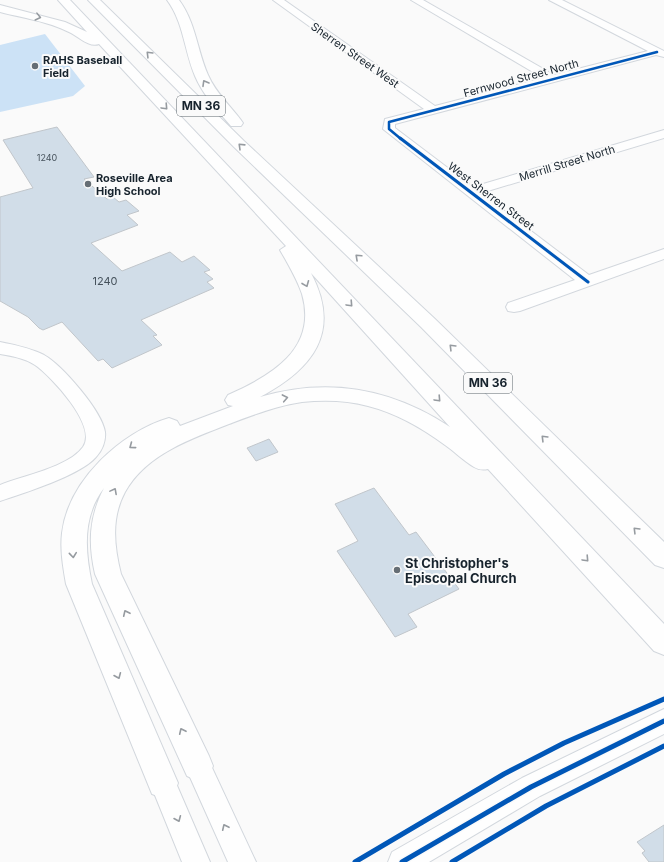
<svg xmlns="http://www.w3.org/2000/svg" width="664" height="862" viewBox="0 0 664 862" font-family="Inter,sans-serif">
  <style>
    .green { fill: #cce2f6 }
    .building { fill: #d1dde8; stroke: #c1c6cb }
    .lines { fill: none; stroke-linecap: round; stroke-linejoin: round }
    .minor-casing { stroke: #d2d7dd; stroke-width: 2 }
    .highway-casing { stroke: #d2d7dd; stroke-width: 2 }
    .minor { fill: #fefefe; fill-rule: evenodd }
    .highway { fill: #fefefe; fill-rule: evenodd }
    .cycleway-far2-casing { stroke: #fafafa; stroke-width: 4 }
    .cycleway-far1-casing { stroke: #fafafa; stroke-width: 5 }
    .cycleway-casing { stroke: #fafafa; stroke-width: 8 }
    .cycleway-far2 { stroke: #0057b8; stroke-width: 2.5 }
    .cycleway-far1 { stroke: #0057b8; stroke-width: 3 }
    .cycleway { stroke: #0057b8; stroke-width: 5 }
    .oneway { stroke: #969ba0 }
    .poi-dot { fill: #666e75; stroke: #fafafa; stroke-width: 1.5 }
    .labels { text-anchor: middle; stroke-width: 4; stroke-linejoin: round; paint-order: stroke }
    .far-number-label { font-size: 9px; fill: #46525c }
    .far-street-label { font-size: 11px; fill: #17232d; stroke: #fafafa }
    .far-poi-label { font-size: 11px; font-weight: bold; fill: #17232d; stroke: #fafafa; text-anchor: start }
    .number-label { font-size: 11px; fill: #46525c }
    .shield { fill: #fafafa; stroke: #5b646a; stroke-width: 1 }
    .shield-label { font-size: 12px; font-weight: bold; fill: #17232d }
    .poi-label { font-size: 13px; font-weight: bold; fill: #17232d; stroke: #fafafa; text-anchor: start }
  </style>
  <rect width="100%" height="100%" fill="#fafafa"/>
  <path class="green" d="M45,34L85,86L73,96L0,112V45Z"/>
  <path class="building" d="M57,127L94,177L84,179L107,199L113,197L119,202L126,200L139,211L127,215L138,225L91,243L122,271L170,252L182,262L194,256L210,270L204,272L213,279L207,282L214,288L141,320L157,335L153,336L162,345L112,368L103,359L98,361L62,322L43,330L39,328L28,317L0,301V197L33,188L3,140Z
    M269,439L278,452L256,461L247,448Z
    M374,488L409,535L416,532L459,589L408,614L417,627L395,637L337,551L358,541L335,504Z
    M664,825V862H649L642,853L645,851L637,842Z"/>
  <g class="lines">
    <g class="minor-casing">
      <path id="minor" d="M273,0H284L435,106L543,78L411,0H423L554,75L648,51L549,0H562L664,51V57L656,55L395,124V128L473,187L664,130V138L481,193L589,275L664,249V259L520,311L514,312L508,311L506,307L508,303L575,280L383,129L385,119L424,109Z
        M0,342C15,345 30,348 44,355C62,365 102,411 105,432C106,441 102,451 96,457C81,475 24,493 0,501V485C22,476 69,467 83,447C98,426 51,376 35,365C24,358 12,356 0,354Z
        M664,709V734L540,796L429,862H388L392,852L522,778Z
        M198,753L207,757L256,862H228L185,766L189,757Z
        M163,770L172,774L210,862H182L150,783L154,774Z"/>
    </g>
    <g class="highway-casing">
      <path id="highway" d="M58,0H70L664,624V655L654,651L488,469C483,470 479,470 474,467C464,461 455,452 445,445C422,428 396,413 368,406C346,400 323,400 302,402C276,406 253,415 229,424C191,439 146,454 125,492C111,518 114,546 121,574L209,756L213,766L209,776L198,781L187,776L95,574C88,543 89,517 104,488C82,517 85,551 92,584L178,783L174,794L163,798L152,794L66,584C63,567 60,550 62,533C68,481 121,432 169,418L177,421L180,426L233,406L228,405L225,400L228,395C271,376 318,349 302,294C297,279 288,264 280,250L286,246L99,44C89,48 78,36 69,32C47,21 23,18 0,12V5L65,22L87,32ZM311,273L450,427C391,388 328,377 260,397C313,369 342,332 311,273Z
        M88,0H100L244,141L435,319L664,542V568L655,565L421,327L234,147Z
        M167,0H179C196,23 197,50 208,75C216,94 232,107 243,123L241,126H231C218,111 203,95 195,76C184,50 184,23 167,0Z"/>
    </g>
    <use href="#minor" class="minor"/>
    <use href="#highway" class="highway"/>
    <g class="cycleway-far2-casing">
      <path id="cycleway-far2" d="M401,139L389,129V122L657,52"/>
    </g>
    <g class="cycleway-far1-casing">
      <path id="cycleway-far1" d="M400,138L588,282"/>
    </g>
    <g class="cycleway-casing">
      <path id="cycleway" d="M355,862L504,774L564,743L664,699
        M402,862L531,787L664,721
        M452,862L546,806L664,746"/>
    </g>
    <use href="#cycleway-far2" class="cycleway-far2"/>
    <use href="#cycleway-far1" class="cycleway-far1"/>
    <use href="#cycleway" class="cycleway"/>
  </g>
  <defs><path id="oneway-chevron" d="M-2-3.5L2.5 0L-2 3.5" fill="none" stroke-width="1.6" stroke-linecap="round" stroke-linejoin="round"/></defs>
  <g class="oneway">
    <use href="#oneway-chevron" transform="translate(38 17) rotate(14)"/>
    <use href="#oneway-chevron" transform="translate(149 54) rotate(-135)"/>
    <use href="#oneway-chevron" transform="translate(205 83) rotate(-120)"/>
    <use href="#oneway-chevron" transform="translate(165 107) rotate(47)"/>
    <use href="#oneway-chevron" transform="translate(241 146) rotate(-136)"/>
    <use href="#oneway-chevron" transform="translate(358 257) rotate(-137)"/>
    <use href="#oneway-chevron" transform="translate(306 284) rotate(68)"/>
    <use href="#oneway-chevron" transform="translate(350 304) rotate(47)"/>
    <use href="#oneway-chevron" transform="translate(452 347) rotate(-135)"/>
    <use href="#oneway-chevron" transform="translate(285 398) rotate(-11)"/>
    <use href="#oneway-chevron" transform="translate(438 399) rotate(47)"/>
    <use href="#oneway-chevron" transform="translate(544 438) rotate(-135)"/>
    <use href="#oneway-chevron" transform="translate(132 446) rotate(143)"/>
    <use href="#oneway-chevron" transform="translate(114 491) rotate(-62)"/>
    <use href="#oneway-chevron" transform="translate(636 530) rotate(-135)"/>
    <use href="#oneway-chevron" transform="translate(73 555) rotate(84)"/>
    <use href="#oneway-chevron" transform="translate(586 559) rotate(47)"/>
    <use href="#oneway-chevron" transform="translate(126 613) rotate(-115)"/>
    <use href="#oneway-chevron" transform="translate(118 676) rotate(67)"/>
    <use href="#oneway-chevron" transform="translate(182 731) rotate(-115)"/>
    <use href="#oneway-chevron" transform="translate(178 819) rotate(67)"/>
    <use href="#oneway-chevron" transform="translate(225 827) rotate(-115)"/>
  </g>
  <g class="poi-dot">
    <circle cx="35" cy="66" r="4"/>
    <circle cx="88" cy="184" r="4"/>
    <circle cx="397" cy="570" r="4"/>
  </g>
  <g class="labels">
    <g class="far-number-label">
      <text x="47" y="161">1240</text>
    </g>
    <g class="far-street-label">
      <text transform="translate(355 55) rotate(35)" y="4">Sherren Street West</text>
      <text transform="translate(521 78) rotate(-15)" y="4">Fernwood Street North</text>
      <text transform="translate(567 163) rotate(-17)" y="4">Merrill Street North</text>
      <text transform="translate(491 196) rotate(37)" y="4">West Sherren Street</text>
    </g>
    <g class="far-poi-label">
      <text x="43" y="64">RAHS Baseball<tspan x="43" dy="13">Field</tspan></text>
      <text x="96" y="182">Roseville Area<tspan x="96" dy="13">High School</tspan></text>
    </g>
    <g class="number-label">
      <text x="105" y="285">1240</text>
    </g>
    <g class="shield">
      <rect x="177" y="96" width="48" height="20" rx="3"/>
      <rect x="464" y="373" width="48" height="20" rx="3"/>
    </g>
    <g class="shield-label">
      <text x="201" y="110">MN 36</text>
      <text x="488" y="387">MN 36</text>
    </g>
    <g class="poi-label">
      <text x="405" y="568">St Christopher's<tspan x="405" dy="15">Episcopal Church</tspan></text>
    </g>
  </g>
</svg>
